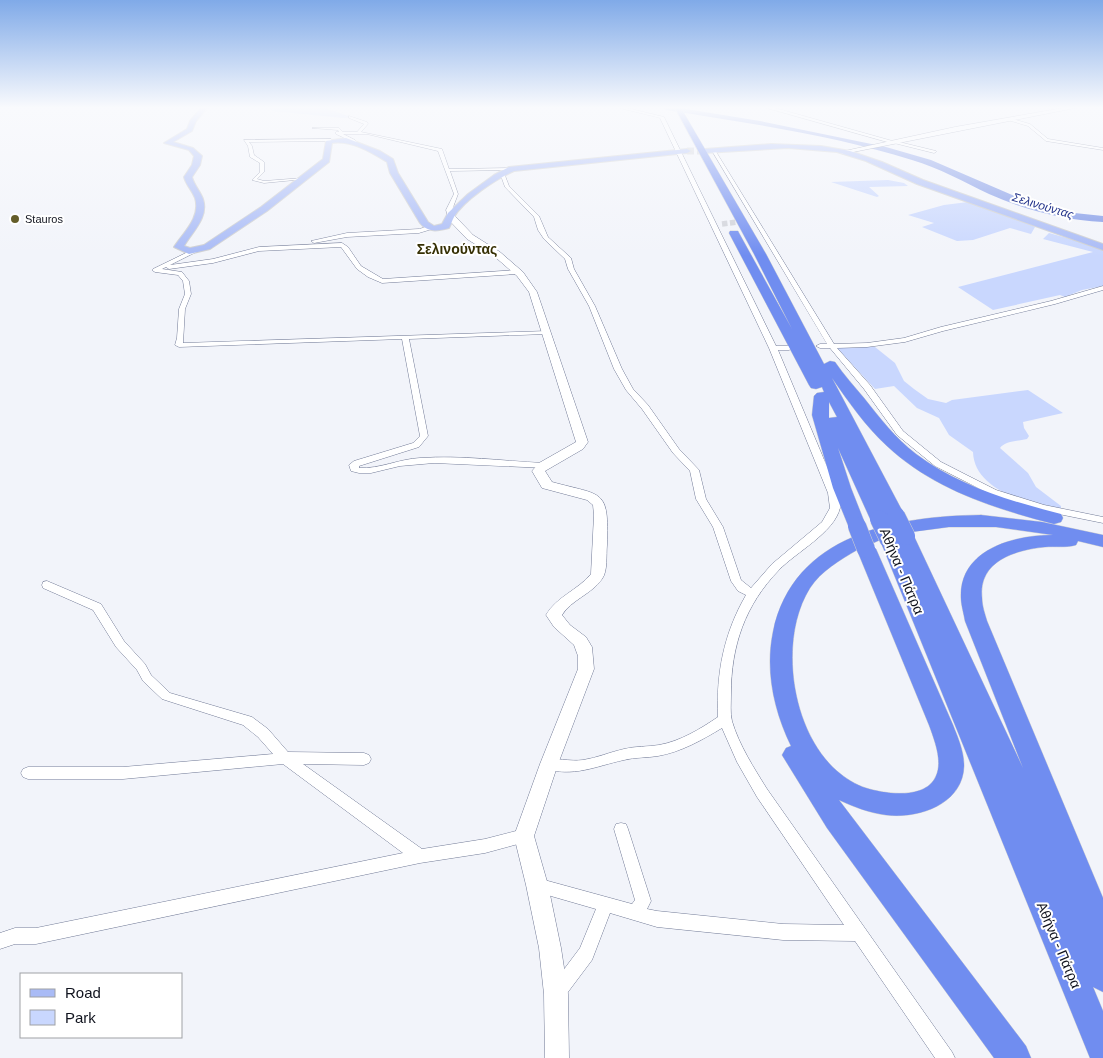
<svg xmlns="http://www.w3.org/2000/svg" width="1103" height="1058" viewBox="0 0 1103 1058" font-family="Helvetica,sans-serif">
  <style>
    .green { fill: #c9d7fe }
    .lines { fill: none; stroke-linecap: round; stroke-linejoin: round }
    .river { fill: #849be7; fill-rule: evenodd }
    .minor-tunnel { stroke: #d0d2d9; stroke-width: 5.5; stroke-dasharray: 5.5 2.5; stroke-linecap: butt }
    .primary-tunnel { stroke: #d0d2d9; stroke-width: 7; stroke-dasharray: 7 3; stroke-linecap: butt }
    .minor-casing { stroke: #727b97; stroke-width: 1 }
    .tertiary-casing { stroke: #727b97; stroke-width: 1 }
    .secondary-casing { stroke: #727b97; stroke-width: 1 }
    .primary-casing { stroke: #cfd0d2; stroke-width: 2 }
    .motorway-casing { stroke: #cfd0d2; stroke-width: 1 }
    .minor { fill: #fff; fill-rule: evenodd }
    .tertiary { fill: #fff; fill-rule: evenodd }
    .secondary { fill: #fff; fill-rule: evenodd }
    .primary { fill: #a9bbf6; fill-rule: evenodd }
    .motorway { fill: #708df0; fill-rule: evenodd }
    .motorway-bridge-casing { stroke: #cfd0d2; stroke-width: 19; stroke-linecap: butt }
    .motorway-bridge { stroke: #708df0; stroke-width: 18 }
    .poi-dot { fill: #645d29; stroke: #fff; stroke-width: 2 }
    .labels { text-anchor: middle; stroke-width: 4; stroke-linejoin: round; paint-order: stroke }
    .far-poi-label { font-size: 11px; fill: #10131e; stroke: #fff; text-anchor: start }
    .far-water-label { font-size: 12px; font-style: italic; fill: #27378d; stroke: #fff }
    .far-quarter-label { font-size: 14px; font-weight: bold; fill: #363004; stroke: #fff }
    .street-label { font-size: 14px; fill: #10131e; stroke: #fff }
  </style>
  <rect width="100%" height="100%" fill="#f2f4fa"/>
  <path class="green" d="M269,108H325L351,117L344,118L272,111Z
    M888,180L904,183L908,186L869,187L879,196L877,197L831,182Z
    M968,202L1031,225L1035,227L1031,234L1010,228L973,240L957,241L922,227L934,223L908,215L944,205Z
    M1049,233L1103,248V286L1082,290L1065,297L1060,295L993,310L958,287L1093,252L1043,239Z
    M836,347H875L895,363L904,381L914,389L928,399L946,403L952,400L1028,390L1063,413L1023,422L1024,428L1029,436L1027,439C1018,441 1005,441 1000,448L1028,473L1036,487L1061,506V509C1029,505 974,490 973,452L949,435L939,418L917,408L894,386L875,389Z"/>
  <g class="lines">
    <path class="river" d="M662,108H680L760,121L886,147L931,160L1031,203L1065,212L1103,216V222C1063,220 1025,210 989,194C964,182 939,168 912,160C833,135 748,123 666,110Z"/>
    <path class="minor-tunnel" d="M722,224L744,221"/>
    <path class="primary-tunnel" d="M687,151H705"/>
    <g class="minor-casing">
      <path id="minor" d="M620,108H627L664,117L776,346H789L793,348L789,350H778L838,493C839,498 841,503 840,508C834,533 796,552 779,570C745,605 731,646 731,694C731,703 730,713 732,721C739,745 754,768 767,789L952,1052L955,1058H935L855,941L783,940L657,927L610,913L592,960L565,996L559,998L553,996L551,990L553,984L580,948L596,909L537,892L532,890L529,885L532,880L537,878L632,904L635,900L614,829L616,824L621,823L626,824L628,829L651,901L647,909L657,911L783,924L844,925L757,797L737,762L722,728C702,740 681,752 658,756C647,758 635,757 624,760C596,766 573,778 544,768L542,764L544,760C553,757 571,762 583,760C597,758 610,752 624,749C636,746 647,747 659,745C681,741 700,729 718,717C716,673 724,633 746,595L738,591L731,581L713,527L696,499L690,471L673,453L642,409L626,390L614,369L589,306L568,269L565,259L544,239L538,230L534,217L505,187L500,173H504L509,186L539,216L548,237L571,258L574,269L595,306L622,369L633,389L648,405L679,449L699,470L706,499L723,527L741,580L751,588L772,564L822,522L830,508L828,493L769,348L660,118Z
        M349,116L367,122L368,124L361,132L442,149L449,169L510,168L512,169L510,170L450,171L458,194L452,210L453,216L448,217L446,210L454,194L438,151L367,134H343L355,140L359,145L357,146L353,142L336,134V132H339L338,130L312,128H339L343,132H357L364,124L349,118Z
        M1009,118L1030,124L1048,139L1103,148V150L1046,141L1028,126L1008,120Z
        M331,139L332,141L249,142L252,146L254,155L264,162V172L257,179L264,181L303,178L305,179L264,183L252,180L260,172V163L250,157L248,146L244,140Z
        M895,141L936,151V152L934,153L894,143Z
        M711,149L715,150L834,344L867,343L904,338L941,327L1051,301L1103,286V290L1055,304L943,331L905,342L867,347L837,348L870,385L903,431L941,462L996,490L1044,505L1103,517V523L1039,510L990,494L935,466L897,435L864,389L830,348H820L816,346L820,344H827Z
        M430,226L432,227V229L419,233L347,237L314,243L311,241L347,233L419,229Z
        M342,243L348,247L361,266L383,279L517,270L520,272L517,274L382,283L368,277L357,269L341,247L259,251L213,263L169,269L166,267L162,269L182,272L189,281L191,294L185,309L183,343L548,331V333L546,334L409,339L428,436L419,447L359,466V468C380,469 399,459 420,458C461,455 502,461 543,463L546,464L548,466L546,468L434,463L400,466L371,473H359L351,471L349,465L354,461L413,443L420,436L402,339L179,347L175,345L177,338L179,309L185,294L183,281L178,275L155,272L152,270L153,269L194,249L197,251L196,252L170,265L213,259L259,247Z
        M47,581L101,604L124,641L145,664L151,675L170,693L252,717L268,729L288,752L364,753L369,755L371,759L369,763L364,765L303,764L422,849L485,839L524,829L529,831L531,836L529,841L485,853L420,863L36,944H15L0,949V933L15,928H36L403,853L283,764L123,779H28L23,777L21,773L23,769L28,767H123L273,754L258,737L243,725L162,699L143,681L137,670L116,647L93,610L43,588L42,585L43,582Z"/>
    </g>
    <g class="tertiary-casing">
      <path id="tertiary" d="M767,108H775L896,142L891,143Z
        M447,214H453L473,235L500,252L523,272L537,292L588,442L583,449L545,471L552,482C603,496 609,488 607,545C606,555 608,571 602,579C592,594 571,600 562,615L570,625L586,637L592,647L594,669L558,764L534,836L548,885L561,948L568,994L569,1058H545L544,994L539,948L526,885L514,836L540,764L578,669V656L574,645L554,627L546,615C556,597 578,590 591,574L594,515L593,505L587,500L542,488L532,471L539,463L576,442L529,292L517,276L494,256L467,239L447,218Z"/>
    </g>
    <g class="secondary-casing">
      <path id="secondary" d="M1063,108H1075L843,154L840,152L955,127Z"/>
    </g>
    <g class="primary-casing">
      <path id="primary" d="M201,108H207L196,121L192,131L173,142L193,148L202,156L200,165L192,177C194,185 200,191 203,199C209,217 193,231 184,246L190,248L204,245L261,207L323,159L326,141L346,138L380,151L393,159L398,173L428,222L434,226L442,224L448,213L468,194L494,175L509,167L687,149L691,151L687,153L514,171C496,179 464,200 454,217C452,221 451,224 449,228C438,231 428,233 420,223L390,173L387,162C371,152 351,140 332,143L329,162L267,211L210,249L189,254L174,247C184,232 201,217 195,198C192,190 186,185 184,177L192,165L194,156L189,150L164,143L187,129L190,121Z
        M771,144L821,146L850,151L882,162L923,180L1103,244V250L917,184L866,161L837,152L788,148L705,153L701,151L705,149Z"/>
    </g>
    <g class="motorway-casing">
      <path id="motorway" d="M675,108H681L766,254L824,364L830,361L835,362C844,375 854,386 864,398C880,418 895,438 916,454C959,486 1010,501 1061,514L1063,518L1061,522L1054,524C993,508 933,489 887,446C866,427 848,401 832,378L905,516L903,520L896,522L889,520L887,516L888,519L886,523L879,525L872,523L838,448L851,488L866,526L864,530L857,532L850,530L833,488L812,415L814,396L817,393L824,392L822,387L816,389L811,388L809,385L729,233L730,231H738L739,233L792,329L754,254ZM829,402L837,417L829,418Z
        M981,515L1042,522L1103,535V547L1078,541L1076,545C1066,548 1055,546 1045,547C1015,550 978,561 982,598C982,606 985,614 987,621L1103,898V992L1093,987L1103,1011V1058H1090L880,540L871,544L876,549L953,725C958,738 964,751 964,766C963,804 919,819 886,815C870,813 854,807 839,800L1026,1046L1031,1058H994L827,828L782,755L786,748L791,746C774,711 765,671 773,632C793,534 896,516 981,515ZM949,527H996L1053,535C1015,535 959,549 961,598C961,605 964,614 965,621L1023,768L912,532ZM857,550L929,725C934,739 943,761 936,776C926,800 885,794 866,788C856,785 845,778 837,771C791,731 778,639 810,588C821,571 840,560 857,550Z"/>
    </g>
    <use href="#minor" class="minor"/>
    <use href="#tertiary" class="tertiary"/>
    <use href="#secondary" class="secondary"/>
    <use href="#primary" class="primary"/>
    <use href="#motorway" class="motorway"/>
    <g class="motorway-bridge-casing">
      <path id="motorway-bridge" d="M896,516L906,536
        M879,519L889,540
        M857,526L866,549"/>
    </g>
    <use href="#motorway-bridge" class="motorway-bridge"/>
  </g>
  <linearGradient id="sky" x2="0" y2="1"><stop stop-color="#80aae8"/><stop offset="0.42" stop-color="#f9fafd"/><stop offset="1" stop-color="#f9fafd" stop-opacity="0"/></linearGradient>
  <rect width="1103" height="256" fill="url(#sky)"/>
  <circle class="poi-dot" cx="15" cy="219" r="5"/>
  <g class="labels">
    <g class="far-poi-label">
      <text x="25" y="223">Stauros</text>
    </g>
    <g class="far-water-label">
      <text transform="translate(1043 206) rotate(17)" y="4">Σελινούντας</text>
    </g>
    <g class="far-quarter-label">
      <text x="457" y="254">Σελινούντας</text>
    </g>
    <g class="street-label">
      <text transform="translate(902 571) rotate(67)" y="5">Αθήνα - Πάτρα</text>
      <text transform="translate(1059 945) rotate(67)" y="5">Αθήνα - Πάτρα</text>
    </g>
  </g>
  <rect x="20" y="973" width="162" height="65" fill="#ffffff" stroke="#9fa1a5"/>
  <rect x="30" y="989" width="25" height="8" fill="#a9bbf6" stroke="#9fa1a5"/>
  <text x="65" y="998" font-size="15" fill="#10131e">Road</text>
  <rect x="30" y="1010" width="25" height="15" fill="#c9d7fe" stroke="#9fa1a5"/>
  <text x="65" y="1023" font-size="15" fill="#10131e">Park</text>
</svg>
